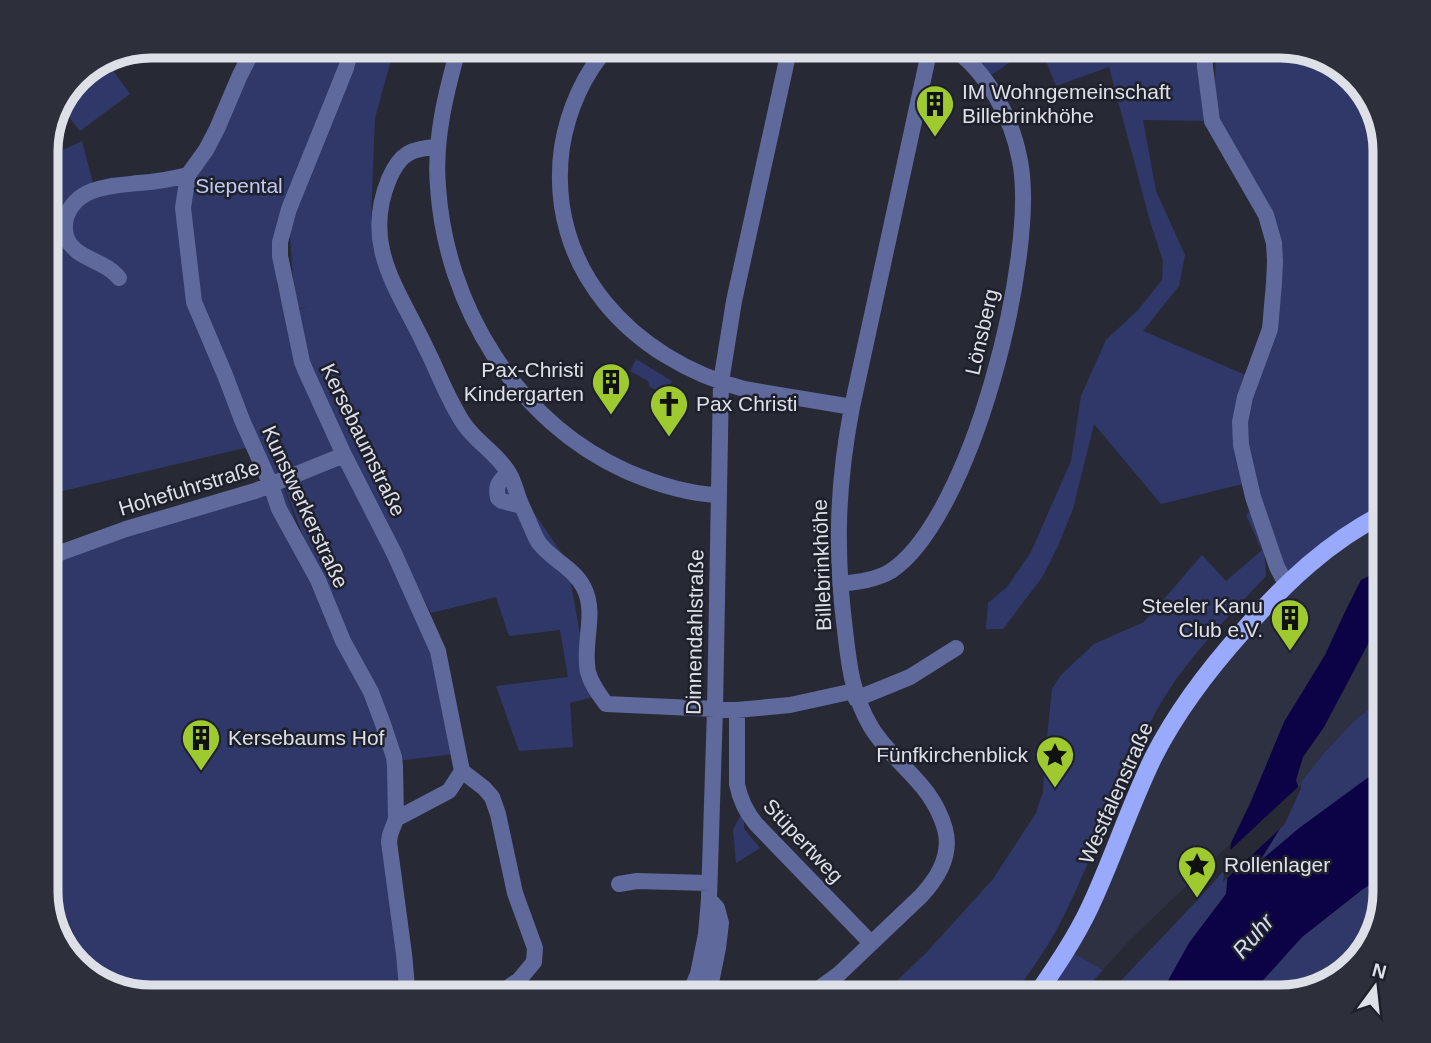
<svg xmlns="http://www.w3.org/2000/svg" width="1431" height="1043" viewBox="0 0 1431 1043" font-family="Helvetica,sans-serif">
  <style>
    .built { fill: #2d3142 }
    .green { fill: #303869 }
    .water { fill: #0c0246 }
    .pier { fill: #272a35 }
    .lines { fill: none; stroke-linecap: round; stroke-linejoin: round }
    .minor { stroke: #5f699b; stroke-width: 16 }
    .major { stroke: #99a9fb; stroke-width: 18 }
    .labels { text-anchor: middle; stroke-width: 5; stroke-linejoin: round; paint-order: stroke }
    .poi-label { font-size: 21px; fill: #dee0e8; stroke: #1e202b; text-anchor: start }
    .park-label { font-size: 21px; fill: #c0caf3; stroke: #1e202b }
    .street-label { font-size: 21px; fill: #dee0e8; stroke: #1e202b }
    .water-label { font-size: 23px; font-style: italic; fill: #d6dcf0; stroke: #1e202b }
    .rim { fill: none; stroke: #dee0e8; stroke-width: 9 }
  </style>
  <rect width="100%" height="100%" fill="#272a35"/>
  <path class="built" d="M1385,514V585L1378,572L1361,580L1344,614L1325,655L1263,774L1231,843L1127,943L1103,970L1070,951L1158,756L1198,684L1279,592Z
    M1385,612V696L1354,721L1324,753L1298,786L1296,780L1303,757L1324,727Z
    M46,869L87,967L83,972L59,945L46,899Z"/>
  <path class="green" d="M247,46H342L340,66L279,232L277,285L303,377L435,657L454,754L397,761L311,557L274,460L337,641L367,692L389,758L401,997H150L87,976L83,972L87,966L46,868V559L271,488L253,446L46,495V158L82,141L93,183L111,177L142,179L183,170L204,139Z
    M356,46H395L375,118L371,219L390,272L475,434L528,504L567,561L583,651L597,696L570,703L573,747L519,751L496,686L568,677L560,630L509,636L496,597L431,613L362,479L311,375L296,311L308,306L295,310L290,234L308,172Z
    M957,46H1033L987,78Z
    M1040,46H1203L1210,121L1143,120L1156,191L1185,255L1179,286L1143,331L1255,379L1275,242L1214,120L1216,46H1281L1344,67L1374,104L1385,150V512L1286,584L1251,482L1161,504L1094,424L1073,509L1057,548L1043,576L1003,629H986L988,603L1007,587L1031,552L1060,486L1071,461L1081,396L1106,340L1138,310L1162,280L1163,261L1150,221L1109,67L1056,86Z
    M107,62L130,94L80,131L63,109L81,72Z
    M636,359L672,381L666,390L664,389L660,392L650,387L648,381L630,371Z
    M1252,510L1264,550L1266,576C1225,620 1181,664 1153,717C1116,786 1093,861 1056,931C1043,954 1027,976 1012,997H880L927,952L993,879L1036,813L1043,792L1045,755L1052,689L1061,675L1094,644L1144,622L1202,555L1226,581L1262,550L1246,515Z
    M1385,696V759L1367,779L1298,829L1258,865L1279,830L1298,786L1324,753L1354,721Z
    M741,815L744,820V829L760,848L736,863L733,829Z
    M1228,866L1226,894L1189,943L1159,997H1106C1146,953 1189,911 1228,866Z
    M1385,876V893L1364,956L1327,986L1280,997H1248L1302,937L1363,889Z
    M1070,951L1103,970L1078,997H1035Z
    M470,988V997H412L439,992Z"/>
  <path class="water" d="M1378,572L1385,585V612L1324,727L1303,757L1296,780L1298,786L1279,830L1259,862L1298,829L1385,765V876L1363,889L1302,937L1248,997H1159L1189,943L1226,894L1231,843L1250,804L1284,722L1325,655L1344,614L1361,580Z"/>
  <path class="pier" d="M1301,784V788L1285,824L1223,882L1226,854Z"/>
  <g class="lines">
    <path class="minor" d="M255,46L240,75L217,129L206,150L188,175L183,208L194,302L225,375L242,420L271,485L279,509L318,580L343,641L371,692L383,724L394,757L395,766L396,819L390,835L389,842L404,954L408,997
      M352,46L346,68L289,209L280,242V256L302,362L307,374L344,455L394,553L438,651L462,771L449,791L396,819
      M459,46C446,92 434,139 438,187C446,306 516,421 626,471C656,484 686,494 719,495
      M609,46C584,73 568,110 562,147C545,268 632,359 744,389L852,407
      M1204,46L1205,67L1212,121L1266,215L1274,243L1275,261L1274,283L1270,329L1245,397L1240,422L1241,445L1253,497L1277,567L1286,584
      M438,147C412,148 400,153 389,179C361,246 399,290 426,348C439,374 448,400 464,424C477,443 498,454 510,475C514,482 516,491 519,499C523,509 528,519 532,529C534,533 536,539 539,543C552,560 574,568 584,588C597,614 582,644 588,672C591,684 599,694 606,704L737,710L790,705L854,691
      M119,278C106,261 83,261 70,244C65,237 64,227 66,218C76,186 112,186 139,183C156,182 172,179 188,175
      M512,479L504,477C497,484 496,488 498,498L502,501L522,506
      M46,558L126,529L255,491L344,455
      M840,584C857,582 876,580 891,571C972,517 1038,253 1020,161C1012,117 987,71 950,46
      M856,699L910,677L956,648
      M737,710V784C740,800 746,812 756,824L871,943
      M462,771L484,788L492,797L498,814L515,893L535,948L534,962L519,980L494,997
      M619,884L637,881L709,883
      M709,899L717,908L721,923L718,948L711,983L712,989L717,995L723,997
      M688,997L698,974L706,934L709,899L715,709L721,382L734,301L790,46
      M799,997L817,990L839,974L921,896C938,878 952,855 945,829C932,782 894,765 871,727C852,695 849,665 845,630C835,551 837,485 852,407L928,57L934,46"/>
    <path class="major" d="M1035,997C1055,968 1075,939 1090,907C1113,858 1130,805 1154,756C1178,709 1209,669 1243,631C1284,584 1329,541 1385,513"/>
  </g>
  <defs>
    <g id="building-pin" transform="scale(2.0125)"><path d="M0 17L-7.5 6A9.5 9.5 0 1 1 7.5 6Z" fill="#9eca2f" stroke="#1e202b"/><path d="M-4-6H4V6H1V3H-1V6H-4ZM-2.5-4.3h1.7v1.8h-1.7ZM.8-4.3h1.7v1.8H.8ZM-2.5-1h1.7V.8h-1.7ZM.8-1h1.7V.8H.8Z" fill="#111"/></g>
    <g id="church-pin" transform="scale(2.0125)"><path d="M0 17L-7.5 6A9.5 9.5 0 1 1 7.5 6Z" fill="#9eca2f" stroke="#1e202b"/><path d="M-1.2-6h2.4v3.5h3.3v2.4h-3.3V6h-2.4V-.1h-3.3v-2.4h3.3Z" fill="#111"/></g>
    <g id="sight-pin" transform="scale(2.0125)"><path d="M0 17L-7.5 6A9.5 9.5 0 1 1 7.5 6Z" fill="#9eca2f" stroke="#1e202b"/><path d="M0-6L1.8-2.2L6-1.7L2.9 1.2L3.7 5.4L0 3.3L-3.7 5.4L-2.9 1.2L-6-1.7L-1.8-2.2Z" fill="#111"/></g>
  </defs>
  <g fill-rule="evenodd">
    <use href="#building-pin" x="935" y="104"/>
    <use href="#building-pin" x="611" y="382"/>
    <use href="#church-pin" x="669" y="404"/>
    <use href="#building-pin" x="1290" y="618"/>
    <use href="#building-pin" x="201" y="738"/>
    <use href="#sight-pin" x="1055" y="755"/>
    <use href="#sight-pin" x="1197" y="865"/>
  </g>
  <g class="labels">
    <g class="poi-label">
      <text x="962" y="99">IM Wohngemeinschaft<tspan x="962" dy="24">Billebrinkhöhe</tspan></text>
      <text x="584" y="377" text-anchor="end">Pax-Christi<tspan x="584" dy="24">Kindergarten</tspan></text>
      <text x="696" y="411">Pax Christi</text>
      <text x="1263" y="613" text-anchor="end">Steeler Kanu<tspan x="1263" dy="24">Club e.V.</tspan></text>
      <text x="228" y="745">Kersebaums Hof</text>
      <text x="1028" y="762" text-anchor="end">Fünfkirchenblick</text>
      <text x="1224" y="872">Rollenlager</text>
    </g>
    <g class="park-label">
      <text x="239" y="193">Siepental</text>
    </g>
    <g class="street-label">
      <text transform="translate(982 332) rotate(-77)" y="7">Lönsberg</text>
      <text transform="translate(363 440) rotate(64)" y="7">Kersebaumstraße</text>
      <text transform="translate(189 488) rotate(-17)" y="7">Hohefuhrstraße</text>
      <text transform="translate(305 507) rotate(65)" y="7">Kunstwerkerstraße</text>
      <text transform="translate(822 565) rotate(-92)" y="7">Billebrinkhöhe</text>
      <text transform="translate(695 632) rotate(-89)" y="7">Dinnendahlstraße</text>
      <text transform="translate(1116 793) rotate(-66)" y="7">Westfalenstraße</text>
      <text transform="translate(803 841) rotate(47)" y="7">Stüpertweg</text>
    </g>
    <g class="water-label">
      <text transform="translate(1253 936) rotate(-49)" y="8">Ruhr</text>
    </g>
  </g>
  <path d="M0 0H1431V1043H0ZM151 58H1280A93 93 0 0 1 1373 151V892A93 93 0 0 1 1280 985H151A93 93 0 0 1 58 892V151A93 93 0 0 1 151 58Z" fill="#2d2f3a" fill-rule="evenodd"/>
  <path class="rim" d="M151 58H1280A93 93 0 0 1 1373 151V892A93 93 0 0 1 1280 985H151A93 93 0 0 1 58 892V151A93 93 0 0 1 151 58Z"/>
  <g transform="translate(1375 987) rotate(15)" stroke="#1e202b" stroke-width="5" paint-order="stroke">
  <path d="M0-5L12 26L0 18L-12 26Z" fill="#dee0e8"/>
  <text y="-10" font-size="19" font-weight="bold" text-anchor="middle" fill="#dee0e8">N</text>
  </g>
</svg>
